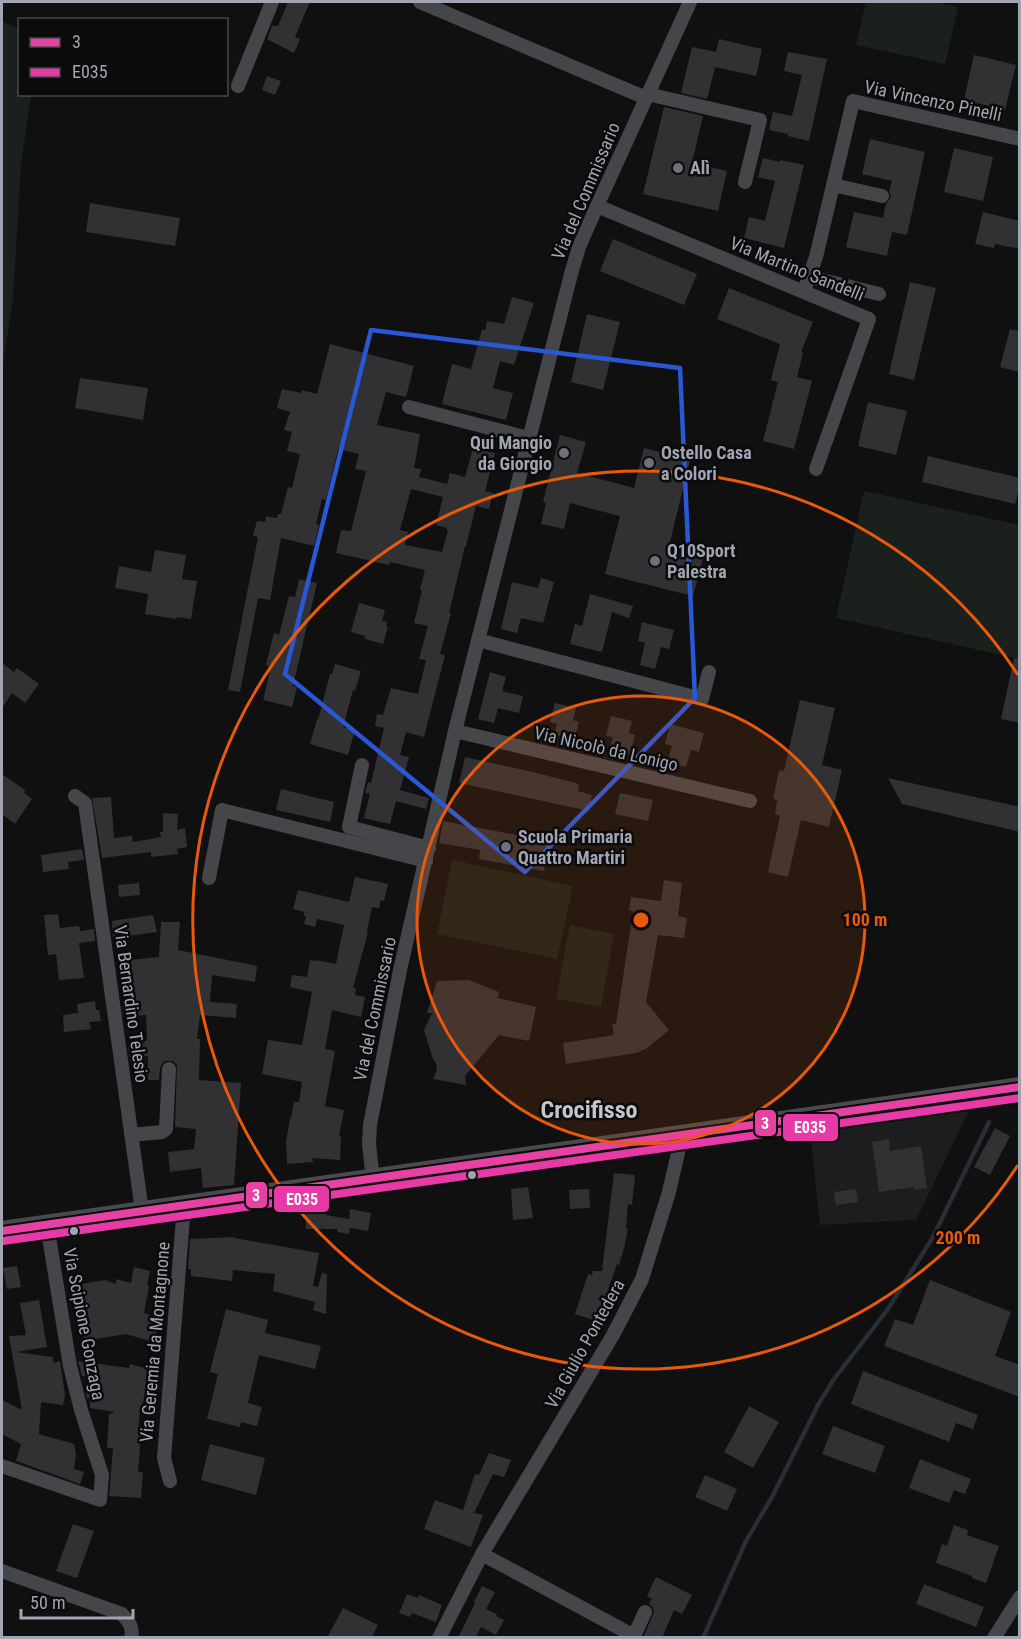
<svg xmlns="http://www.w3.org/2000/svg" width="1021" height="1639" viewBox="0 0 1021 1639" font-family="'Roboto Condensed',sans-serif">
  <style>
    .built { fill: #1d1d1f }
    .green { fill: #1a211c }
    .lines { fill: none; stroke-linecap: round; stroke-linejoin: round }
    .stream { stroke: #282e35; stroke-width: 4.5 }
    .building { fill: #313133; fill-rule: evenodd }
    .street { stroke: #454649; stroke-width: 14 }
    .secondary { stroke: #494a4d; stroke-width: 20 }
    .bus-1-casing { stroke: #0b0b0c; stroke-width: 12 }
    .bus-2-casing { stroke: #0b0b0c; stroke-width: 12 }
    .bus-1 { stroke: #e741a4; stroke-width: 8 }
    .bus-2 { stroke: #e83aa7; stroke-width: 8 }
    .marked { fill: none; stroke: #2a57d4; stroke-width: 4.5; stroke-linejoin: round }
    .ring { fill: none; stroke: #e8590c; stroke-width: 3 }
    .poi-dot { fill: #6e707a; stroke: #0b0b0c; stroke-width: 2 }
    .bus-dot { fill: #a1a4b2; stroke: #0b0b0c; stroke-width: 2 }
    .labels { text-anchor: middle; stroke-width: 5; stroke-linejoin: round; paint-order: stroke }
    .street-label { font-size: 18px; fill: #a1a4b2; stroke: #0b0b0c }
    .poi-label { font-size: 18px; font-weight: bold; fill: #a1a4b2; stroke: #0b0b0c; text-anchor: start }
    .district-label { font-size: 24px; font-weight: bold; fill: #c2c4ce; stroke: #0b0b0c }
    .centre { fill: #e8590c; stroke: #0b0b0c; stroke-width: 3 }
    .ring-label { font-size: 18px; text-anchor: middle; font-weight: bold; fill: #e8590c; stroke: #0b0b0c; stroke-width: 5; stroke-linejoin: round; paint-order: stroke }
    .line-badge { stroke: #0b0b0c; stroke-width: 2 }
    .badge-label { font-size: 16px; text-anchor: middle; font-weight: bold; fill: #fff }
  </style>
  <rect width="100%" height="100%" fill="#101011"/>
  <path class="built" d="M969,1111L916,1220L820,1225L810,1131Z"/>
  <path class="green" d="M866,2H936L958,7L945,64L856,45Z
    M2,21L19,29L20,94L31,95L21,164L13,299L2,370Z
    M864,491L1019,525V659L836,618Z
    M452,860L573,886L557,959L437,934Z
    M570,925L614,934L601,1007L556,999Z"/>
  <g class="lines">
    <path class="stream" d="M703,1638L746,1541L772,1497L818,1405L834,1379L888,1309L933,1237L989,1122"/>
  </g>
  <path class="building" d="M288,2H310L295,37L300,39L294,53L267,39L272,26H278Z
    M719,39L762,49L756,76L715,67L707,99L681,93L692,47L716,52Z
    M788,52L827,59L809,141L788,136V134L769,130L773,112L792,116L802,75L784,71Z
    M974,55L1016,65L1005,110L964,100Z
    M267,76L281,81L275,95L262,90Z
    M664,107L703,116L692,163L727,171L718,211L643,194Z
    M870,139L925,152L907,235L892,232L887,256L846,247L854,212L883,218L886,204L891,197L889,191L892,181L862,174Z
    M954,148L993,157L983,201L944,192Z
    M763,158L780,162V160L804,165L784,248L744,238L749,217L765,221L775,181L758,177Z
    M90,203L180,218L175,246L86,232Z
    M983,212L1020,221V249L995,244L994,248L975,244Z
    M613,239L697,274L684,305L600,271Z
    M910,282L936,288L914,380L889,374Z
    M729,288L813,322L801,352L803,353L797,377L812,381L794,449L763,441L778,382L771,380L780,344L717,319Z
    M512,297L534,303L514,365L500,361L493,388L513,393L506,420L442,404L452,364L471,369L482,329L485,330L487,321L504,324Z
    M587,314L620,322L603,390L571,382Z
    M1010,329L1020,331V372L1000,367Z
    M330,344L414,366L406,397L386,392L377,425L420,434L414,468L421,469L419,477L447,484L450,473L465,477L473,448L495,453L485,491L493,493L489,509L476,506L466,546H465L449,613H451L440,654L445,655L424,737L406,732L400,755L409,757L400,790L429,798L426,809L396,801L390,824L364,818L370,794L365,793L368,782L371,783L384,728L375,726L377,714L383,715L391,688L418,694L426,660L419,659L428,626L414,623L422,590L420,589L425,570L390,562L389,565L336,553L341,530L351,531L366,471L355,469L359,454L338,449L326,500L322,499L316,524L319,525L314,546L281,538L270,600L258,598L240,692L228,690L258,537L253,536L257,521L265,522L266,516L277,518L278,514H281L288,487L292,488L300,454L287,451L292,432L284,430L290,412L277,408L282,389L301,393L302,390L317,394ZM411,489L443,497L436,525L447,528L446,529L448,530L442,552L405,545L408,532L400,530Z
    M80,378L148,388L143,420L75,408Z
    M868,402L907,411L896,455L858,446Z
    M560,435L586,442L577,473L634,488L644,448L690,460L670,542L705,551L693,596L605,574L620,516L570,503L564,529L541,524L546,503L543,502Z
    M928,456L1020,478V485L1015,504L922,482Z
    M155,550L186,555L182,579L197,581L191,619L177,617L176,619L145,614L148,594L115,588L119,566L151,572Z
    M541,578L554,582L543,623L521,618L517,633L501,629L512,582L538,588Z
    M299,579L317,583L293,686L297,687L292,707L263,700L271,667L266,665L274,633L279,635L289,596L295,597Z
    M590,594L633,606L629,618L612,612L602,652L570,644L575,624L582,626Z
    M359,603L385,610L382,621L387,622L386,627H388L383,644L365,639V636L351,632Z
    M642,622L674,630L669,649L661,647L655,669L640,665L645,643L638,641Z
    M1014,658L1020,659V723L1001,719Z
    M2,663L14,672L17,668L39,684L25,703L12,693L2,708Z
    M335,664L361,671L355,691L353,690L343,727L355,730L348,755L310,744L317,719L318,720L330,674H332Z
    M490,672L506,677L502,691L523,696L519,713L498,708L494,723L478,719Z
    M800,700L835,708L822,765L842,770L829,827L801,820L788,877L768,872L780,816L775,814L777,800L773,799L779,770L784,771Z
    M555,703L576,708L573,720L579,722L574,740L554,735L557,724L550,722Z
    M611,716L632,721L629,733L635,735L630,754L610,748L613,737L606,736Z
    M670,724L704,733L699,752L691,750L686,767L667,763L672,746L665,744Z
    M465,757L533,772L579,784L578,791L592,795L589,811L459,783Z
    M2,774L25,790L24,793L32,799L15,824L2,814Z
    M888,778L1020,807V832L902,804Z
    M281,789L334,802L330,822L276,810Z
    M620,793L653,800L648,821L615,814Z
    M111,797L114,838L132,836L133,842L161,837L160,832H163V813L178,814L177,830L185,828L187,847L177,849L178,854L151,857V852L102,858L92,798Z
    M443,821L549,841L544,871L479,859L480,850L439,843Z
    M82,849L84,860L68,862L69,869L43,872L41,855Z
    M355,877L388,884L384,901L381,900L379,908L372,907L367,931L368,932L353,988H356L355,995L365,997L361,1017L332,1010L325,1049L335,1051L325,1106L344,1110L339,1136H341L340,1160L312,1158L313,1162L287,1164L286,1142L290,1118L291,1119L294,1102H299L302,1082L262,1074L268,1040L302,1045L312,992L290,987L292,975L307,977L310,960L316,961V960L336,964L344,925L317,919L315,927L304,924L306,916H304V912L293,909L298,890L349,902Z
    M664,880L682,883L678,916L687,918L684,938L658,935L646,1002L669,1030L646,1049L636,1053L566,1064L563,1043L614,1035L612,1024H616L633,911L629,910L631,897L661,901Z
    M139,883L140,895L119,897L118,885Z
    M58,914L60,928L79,926L80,931L94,929L95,941L79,943L84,978L59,980L56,954L48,955L44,915Z
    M153,915L157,932L113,938L112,921Z
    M161,922H180L178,950L257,966L255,982L212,975L210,1002L237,1004L236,1018L200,1015L197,1039H200L199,1080L241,1083L234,1185L203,1188L201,1168L170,1172L168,1152L194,1149L196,1129L175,1127L177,1065L173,1061H165L162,1064L160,1068L159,1080H148V1056L130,1058L128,1047L131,1046V1042L147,1040L146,1015L124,1017L122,1006L125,1005L124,1002L128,1001L125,977H121L120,961L159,957Z
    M469,980L499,992L498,998L536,1007L529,1041L499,1035L465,1076L466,1085L433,1079L437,1070L436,1063L433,1059L424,1030L432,1013H427L437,981Z
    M95,1001L96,1010H99L101,1021L89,1022L91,1029L64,1032L63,1015L78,1013L77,1004Z
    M995,1128L1010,1136L990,1175L974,1167Z
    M889,1139L890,1151L921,1146L927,1188L914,1190L913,1187L879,1192L872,1142Z
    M614,1173L635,1175L632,1205L628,1204L626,1228L628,1229L624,1248L619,1265L617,1264L597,1321L575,1314L588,1274L592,1275L593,1271H602Z
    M528,1187L533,1218L513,1220L511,1189Z
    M589,1189L590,1208L570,1209L569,1190Z
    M856,1189L858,1202L836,1205L834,1192Z
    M306,1209L326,1210V1215L349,1219L350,1209L371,1213L368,1231L350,1228L349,1234L337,1232L338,1229H306Z
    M234,1237V1238L319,1253L313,1286L318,1287L322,1273L327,1274L326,1314L313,1310L315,1302L273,1291L275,1274L233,1270L232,1281L191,1276V1269H188L190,1239Z
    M17,1266L21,1287L7,1289L3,1268Z
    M134,1267L150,1271L147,1285L149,1286L144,1313L160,1318L154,1342L126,1334L84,1341L76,1285L105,1280L116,1284V1279L131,1283Z
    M930,1280L1011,1312L995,1356L1020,1365V1397L884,1346L895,1319L913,1325Z
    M39,1300L47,1347L16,1352L53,1357V1363L60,1361L65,1395L63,1405L41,1402L39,1434L74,1444L76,1454L74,1469L84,1472L80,1484L16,1461L21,1444L2,1434V1400L22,1410L9,1336L26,1335L20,1303Z
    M226,1309L268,1320L265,1333L321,1346L315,1369L259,1355L248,1403L262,1407L257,1426L241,1422L240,1427L207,1419L218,1374L210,1372Z
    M78,1361L129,1368L130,1364L152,1370L141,1408H140L138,1434H141L138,1472H143L141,1498L109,1496L113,1448H107L109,1414L115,1412L90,1408V1398H87L86,1392L88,1377L82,1376Z
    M863,1371L978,1415L973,1429L956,1423L949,1442L851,1404Z
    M749,1406L779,1422L753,1468L724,1452Z
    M833,1426L885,1446L875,1473L822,1454Z
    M210,1444L265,1458L256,1495L201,1480Z
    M489,1453L511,1460L504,1477L493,1474L474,1513L483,1515L471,1547L424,1529L435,1500L463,1510L475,1474L479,1475Z
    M920,1459L971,1479L965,1494L954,1490L949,1503L909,1488Z
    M705,1475L737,1489L727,1511L695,1497Z
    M73,1524L94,1531L77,1578L56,1571Z
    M954,1525L968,1530L967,1535L999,1546L986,1583L972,1578V1576L936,1563L942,1544L947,1546Z
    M656,1577L692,1595L682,1614L674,1610L662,1638H643L654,1612L653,1607L649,1604L652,1599L647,1596Z
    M924,1584L984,1607L976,1627L916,1604Z
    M482,1586L495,1592L486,1609L497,1614L496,1616L504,1620L496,1635L481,1627L475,1638H458L475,1603L474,1602Z
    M407,1594L418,1598L419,1595L442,1605L436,1622L412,1613L410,1617L399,1613Z
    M343,1608L378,1625L371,1638H327Z"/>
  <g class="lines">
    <path class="street" d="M420,2L646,98
      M238,86L272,2
      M648,93L656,96L760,120L745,182
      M833,185L882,196
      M597,206L869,319L816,469
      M810,277L879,294
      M804,291L816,257L853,101L1020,139
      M409,407L528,438
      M478,640L702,699L709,672
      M455,731L750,801
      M362,765L349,827L429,848
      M75,796L85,803L142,1211
      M209,878L222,810L426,861
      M131,1135L162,1132L166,1129L169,1069
      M373,1179L369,1144L370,1125L400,970L455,731L571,274L579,247L597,206L690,2
      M2,1466L100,1500L102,1475L81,1410L70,1366L47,1225
      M170,1481L164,1458L184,1205
      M482,1554L634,1636L645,1612
      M2,1571L122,1614C128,1621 134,1627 131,1638
      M439,1638L482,1554L613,1335L642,1279L669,1192L678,1153V1135
      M994,1638L1020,1597"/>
    <path class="secondary" d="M2,1231L1020,1087"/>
    <g class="bus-1-casing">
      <path id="bus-1" d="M2,1231L1020,1087"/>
    </g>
    <g class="bus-2-casing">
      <path id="bus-2" d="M3,1241L1020,1098"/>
    </g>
    <use href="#bus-1" class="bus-1"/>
    <use href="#bus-2" class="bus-2"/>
  </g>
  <path class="marked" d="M371,330L680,368L695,698L525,872L285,674Z"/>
  <circle cx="641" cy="920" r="224" fill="#e8590c" fill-opacity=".12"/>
  <g class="ring">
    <circle cx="641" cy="920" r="224"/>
    <path d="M1018 1165A449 449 0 1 1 1018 675"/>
  </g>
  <g class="poi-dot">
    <circle cx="678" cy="168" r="6"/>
    <circle cx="564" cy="453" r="6"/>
    <circle cx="649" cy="463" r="6"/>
    <circle cx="655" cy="561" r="6"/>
    <circle cx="506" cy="847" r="6"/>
  </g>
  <g class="bus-dot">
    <circle cx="472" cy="1175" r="5"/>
    <circle cx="74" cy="1231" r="5"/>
  </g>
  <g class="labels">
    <g class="street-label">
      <text transform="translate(933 101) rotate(12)" y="6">Via Vincenzo Pinelli</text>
      <text transform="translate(586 191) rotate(-67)" y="6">Via del Commissario</text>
      <text transform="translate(797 269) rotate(22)" y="6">Via Martino Sandelli</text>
      <text transform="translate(606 749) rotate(13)" y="6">Via Nicolò da Lonigo</text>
      <text transform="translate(131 1004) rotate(82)" y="6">Via Bernardino Telesio</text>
      <text transform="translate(375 1009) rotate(-78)" y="6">Via del Commissario</text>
      <text transform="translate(84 1324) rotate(79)" y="6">Via Scipione Gonzaga</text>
      <text transform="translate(155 1342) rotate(-85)" y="6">Via Geremia da Montagnone</text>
      <text transform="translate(585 1344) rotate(-61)" y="6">Via Giulio Pontedera</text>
    </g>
    <g class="poi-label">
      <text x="690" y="174">Alì</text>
      <text x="552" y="449" text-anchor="end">Qui Mangio<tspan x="552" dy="21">da Giorgio</tspan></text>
      <text x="661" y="459">Ostello Casa<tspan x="661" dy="21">a Colori</tspan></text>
      <text x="667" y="557">Q10Sport<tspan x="667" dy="21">Palestra</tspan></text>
      <text x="518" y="843">Scuola Primaria<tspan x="518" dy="21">Quattro Martiri</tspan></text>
    </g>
    <g class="district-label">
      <text x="589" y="1118">Crocifisso</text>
    </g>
  </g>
  <circle cx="641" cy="920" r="9" class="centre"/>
  <g class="ring-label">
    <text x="865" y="926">100 m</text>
    <text x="958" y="1244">200 m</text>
  </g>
  <g class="line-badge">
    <rect x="754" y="1109" width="23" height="28" rx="6" fill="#e741a4"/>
    <rect x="782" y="1113" width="57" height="29" rx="6" fill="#e83aa7"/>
    <rect x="245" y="1181" width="23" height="28" rx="6" fill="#e741a4"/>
    <rect x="273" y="1185" width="57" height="28" rx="6" fill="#e83aa7"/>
  </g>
  <g class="badge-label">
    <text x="765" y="1129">3</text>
    <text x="810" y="1133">E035</text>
    <text x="256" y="1201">3</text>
    <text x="302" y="1205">E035</text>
  </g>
  <rect width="1021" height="1639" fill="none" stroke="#a1a4b2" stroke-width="6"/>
  <rect x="18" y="18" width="210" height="78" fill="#0b0b0c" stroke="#47484e" stroke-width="1.5"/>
  <rect x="30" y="38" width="30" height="9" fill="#e741a4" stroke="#47484e" stroke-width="1.5"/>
  <text x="72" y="48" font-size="18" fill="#a1a4b2">3</text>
  <rect x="30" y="68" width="30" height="9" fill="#e83aa7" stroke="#47484e" stroke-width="1.5"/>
  <text x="72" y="78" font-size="18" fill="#a1a4b2">E035</text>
  <path d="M21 1609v9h112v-9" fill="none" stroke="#a1a4b2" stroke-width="3"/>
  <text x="30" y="1609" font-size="18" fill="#a1a4b2" stroke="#0b0b0c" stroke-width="4.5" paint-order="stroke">50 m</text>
</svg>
